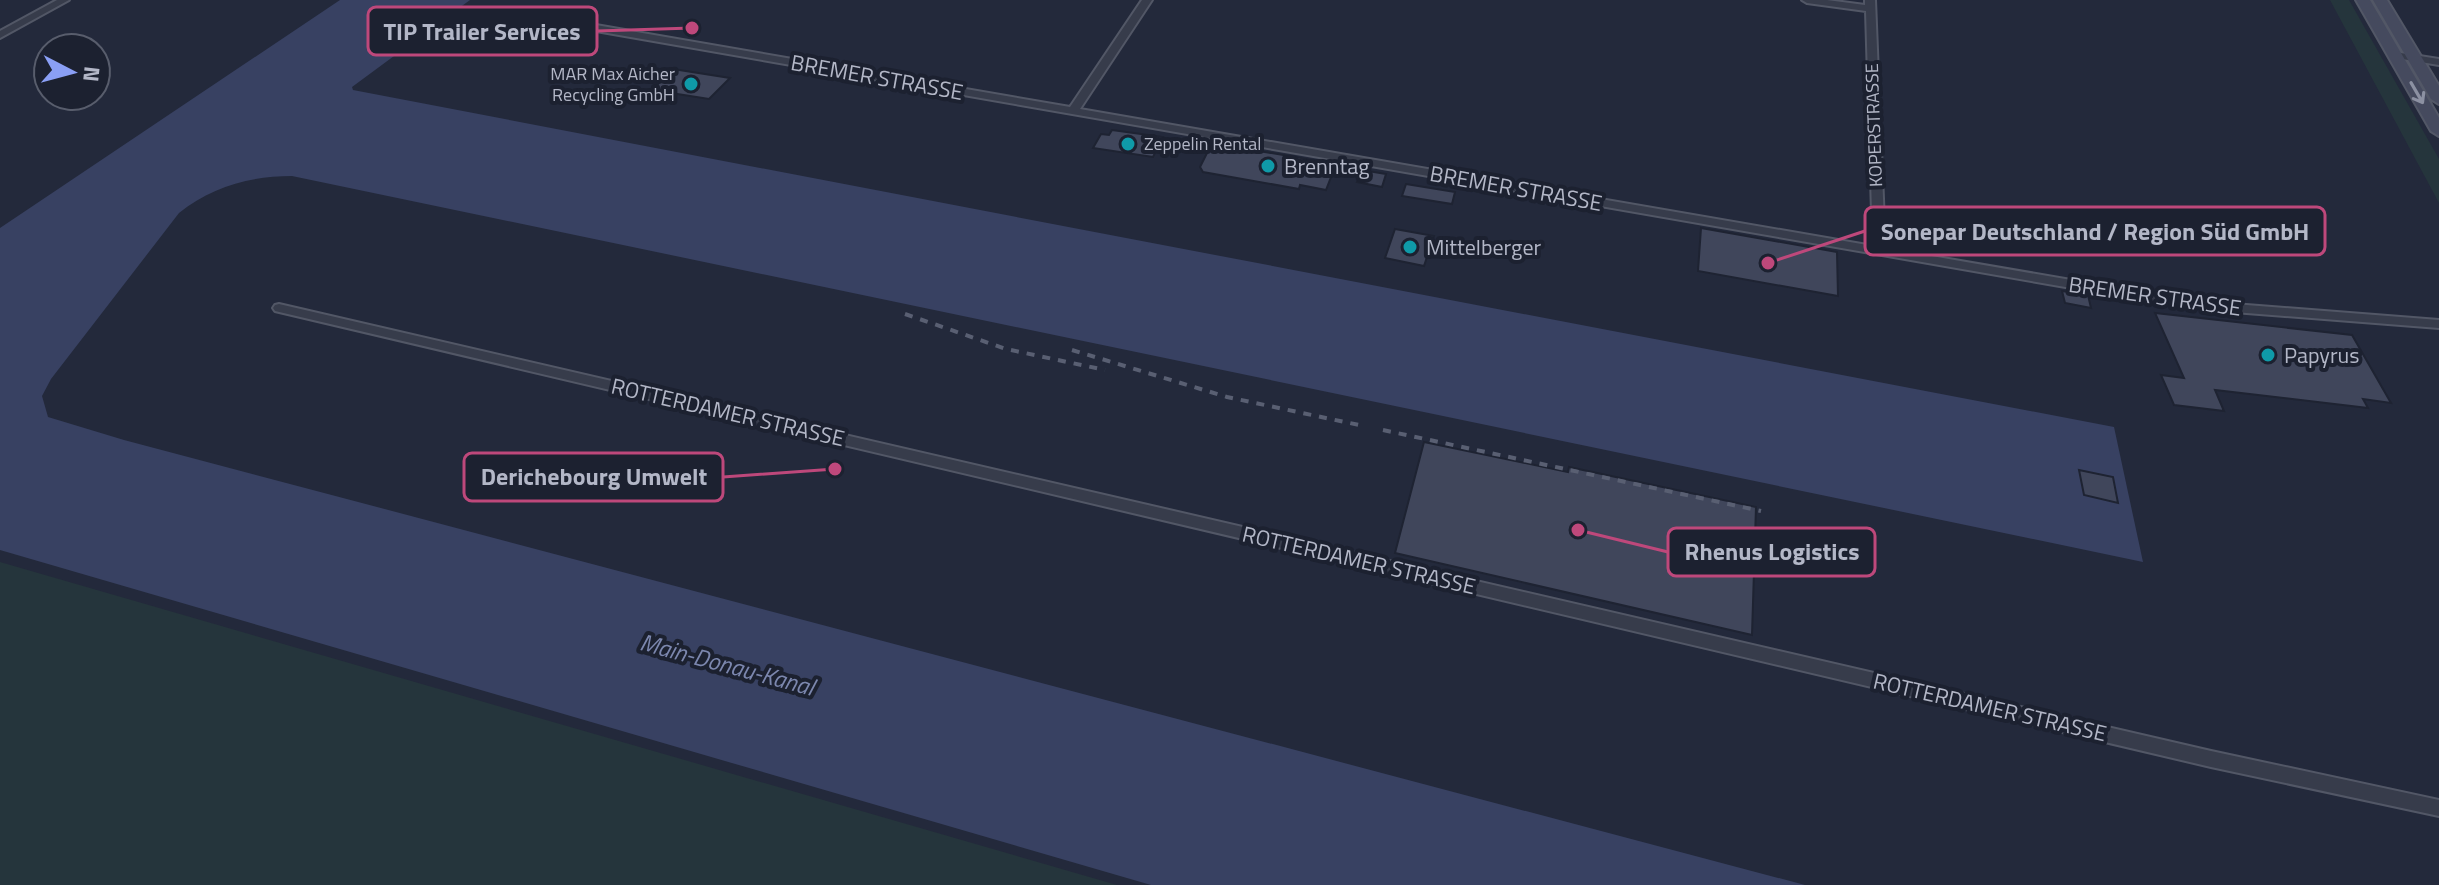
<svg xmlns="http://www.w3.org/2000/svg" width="2439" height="885" viewBox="0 0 2439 885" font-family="'Titillium Web',sans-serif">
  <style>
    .green { fill: #25353c }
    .water { fill: #384162 }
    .building { fill: #40465b; stroke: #1e2332; stroke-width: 2 }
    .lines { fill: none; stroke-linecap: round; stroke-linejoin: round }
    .street-casing { stroke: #525766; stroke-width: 4 }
    .secondary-casing { stroke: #525766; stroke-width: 4 }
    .street { fill: #373c4b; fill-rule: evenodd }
    .secondary { fill: #454a5e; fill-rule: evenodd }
    .rail { stroke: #595f72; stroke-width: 4; stroke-dasharray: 8 8; stroke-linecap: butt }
    .oneway { stroke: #8c91a2 }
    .culture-dot { fill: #0f9aa8; stroke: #1c2130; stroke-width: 3 }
    .labels { text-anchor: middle; stroke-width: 8; stroke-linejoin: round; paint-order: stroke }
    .far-poi-label { font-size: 18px; fill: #b3b7c7; stroke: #1c2130; text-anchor: end }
    .far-street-label { font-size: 18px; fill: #b3b7c7; stroke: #1c2130 }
    .street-label { font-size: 22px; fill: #b3b7c7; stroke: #1c2130 }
    .poi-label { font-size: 22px; fill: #b3b7c7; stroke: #1c2130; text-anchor: start }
    .water-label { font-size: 24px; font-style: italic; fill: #7c87ae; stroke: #1c2130 }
    .leader { fill: none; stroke: #be487b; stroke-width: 3 }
    .callout-dot { fill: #be487b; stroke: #1c2130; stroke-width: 3 }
    .callout { fill: #1c2130; stroke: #be487b; stroke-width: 3 }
    .callout-label { font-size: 24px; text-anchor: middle; font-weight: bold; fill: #b3b7c7 }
  </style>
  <rect width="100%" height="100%" fill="#23293b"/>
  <path class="green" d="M2330,0H2349L2439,159V203Z
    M0,562L1117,885H0Z"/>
  <path class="water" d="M340,0H470L352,87L353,90L2114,427L2143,562L292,176C251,176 211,187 179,213L51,379L42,396L48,417L124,440L1805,885H1151L0,550V228Z"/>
  <path class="building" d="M673,69L730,78L709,99L652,90Z
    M1112,130L1163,137L1153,157L1093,148L1101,134L1109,135Z
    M1212,143L1336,164L1326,190L1300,185L1299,189L1203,172L1200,167Z
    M1362,170L1386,174L1382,187L1357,182Z
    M1406,184L1455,192L1452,204L1402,196Z
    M1701,228L1837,252L1838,296L1698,271Z
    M1395,229L1434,236L1424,266L1385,258Z
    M2062,291L2088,295L2091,308L2065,303Z
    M2155,313L2352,335L2391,403L2363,399L2368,408L2215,390L2224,411L2174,405L2161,375L2184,378Z
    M1424,442L1568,472L1569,467L1756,507L1752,635L1395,553Z
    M2079,470L2113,477L2118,503L2084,495Z"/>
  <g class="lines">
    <g class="street-casing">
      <path id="street" d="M57,0H69L0,38V31Z
        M1142,0H1152L1080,109L1873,246L1866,11L1807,3L1802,0H1827L1865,5V0H1875L1885,248L2100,285L2221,303L2439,320V328L2221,311L2100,293L596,31L591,28L596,25L1070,107Z
        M2394,52L2439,59V65L2390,57V53Z
        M279,304L2211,751L2439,800V816L2211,767L275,311L273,308L275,305Z"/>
    </g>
    <g class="secondary-casing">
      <path id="secondary" d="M2356,0H2370L2439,118V136L2431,131Z
        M2373,0H2387L2439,86V104L2431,99Z"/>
    </g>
    <use href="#street" class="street"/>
    <use href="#secondary" class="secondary"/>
    <path class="rail" d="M905,314L1006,349L1105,370
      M1072,350L1227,397L1359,425
      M1383,430L1761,511"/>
  </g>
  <defs><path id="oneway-shaft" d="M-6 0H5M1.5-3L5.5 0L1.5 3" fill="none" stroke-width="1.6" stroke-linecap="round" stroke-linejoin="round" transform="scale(2)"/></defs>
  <use class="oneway" href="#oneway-shaft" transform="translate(2417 93) rotate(60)"/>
  <g class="culture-dot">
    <circle cx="691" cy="84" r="8"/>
    <circle cx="1128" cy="144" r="8"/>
    <circle cx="1268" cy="166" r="8"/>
    <circle cx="1410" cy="247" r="8"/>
    <circle cx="2268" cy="355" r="8"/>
  </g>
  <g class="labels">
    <g class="far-poi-label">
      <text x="675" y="80">MAR Max Aicher<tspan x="675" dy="21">Recycling GmbH</tspan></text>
      <text x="1144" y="150" text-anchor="start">Zeppelin Rental</text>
    </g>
    <g class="far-street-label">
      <text transform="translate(1874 125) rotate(-92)" y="6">KOPERSTRASSE</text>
    </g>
    <g class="street-label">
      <text transform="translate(877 77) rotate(10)" y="8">BREMER STRASSE</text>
      <text transform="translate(1516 188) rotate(10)" y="8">BREMER STRASSE</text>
      <text transform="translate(2155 296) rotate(8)" y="8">BREMER STRASSE</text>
      <text transform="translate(728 412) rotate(13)" y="8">ROTTERDAMER STRASSE</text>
      <text transform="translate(1359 560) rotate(13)" y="8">ROTTERDAMER STRASSE</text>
      <text transform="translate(1990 707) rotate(13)" y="8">ROTTERDAMER STRASSE</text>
    </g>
    <g class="poi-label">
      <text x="1284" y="174">Brenntag</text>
      <text x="1426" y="255">Mittelberger</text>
      <text x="2284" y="363">Papyrus</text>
    </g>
    <g class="water-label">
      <text transform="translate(727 665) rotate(15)" y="8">Main-Donau-Kanal</text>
    </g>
  </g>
  <path class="leader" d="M692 28L597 31M1768 263L1865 231M835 469L723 477M1578 530L1668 552"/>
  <g class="callout-dot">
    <circle cx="692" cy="28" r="8"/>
    <circle cx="1768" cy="263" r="8"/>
    <circle cx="835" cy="469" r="8"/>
    <circle cx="1578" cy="530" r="8"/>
  </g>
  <g class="callout">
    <rect x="368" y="7" width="229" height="48" rx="8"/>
    <rect x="1865" y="207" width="460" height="48" rx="8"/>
    <rect x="464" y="453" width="259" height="48" rx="8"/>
    <rect x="1668" y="528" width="207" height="48" rx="8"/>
  </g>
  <g class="callout-label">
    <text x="482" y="40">TIP Trailer Services</text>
    <text x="2095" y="240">Sonepar Deutschland / Region Süd GmbH</text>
    <text x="594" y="485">Derichebourg Umwelt</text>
    <text x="1772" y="560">Rhenus Logistics</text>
  </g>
  <g transform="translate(72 72) rotate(96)"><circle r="38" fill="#1c2130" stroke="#585d6c" stroke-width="2"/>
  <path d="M0-6L14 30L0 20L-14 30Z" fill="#8a9ff5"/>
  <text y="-12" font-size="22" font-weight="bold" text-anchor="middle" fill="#b3b7c7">N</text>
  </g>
</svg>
